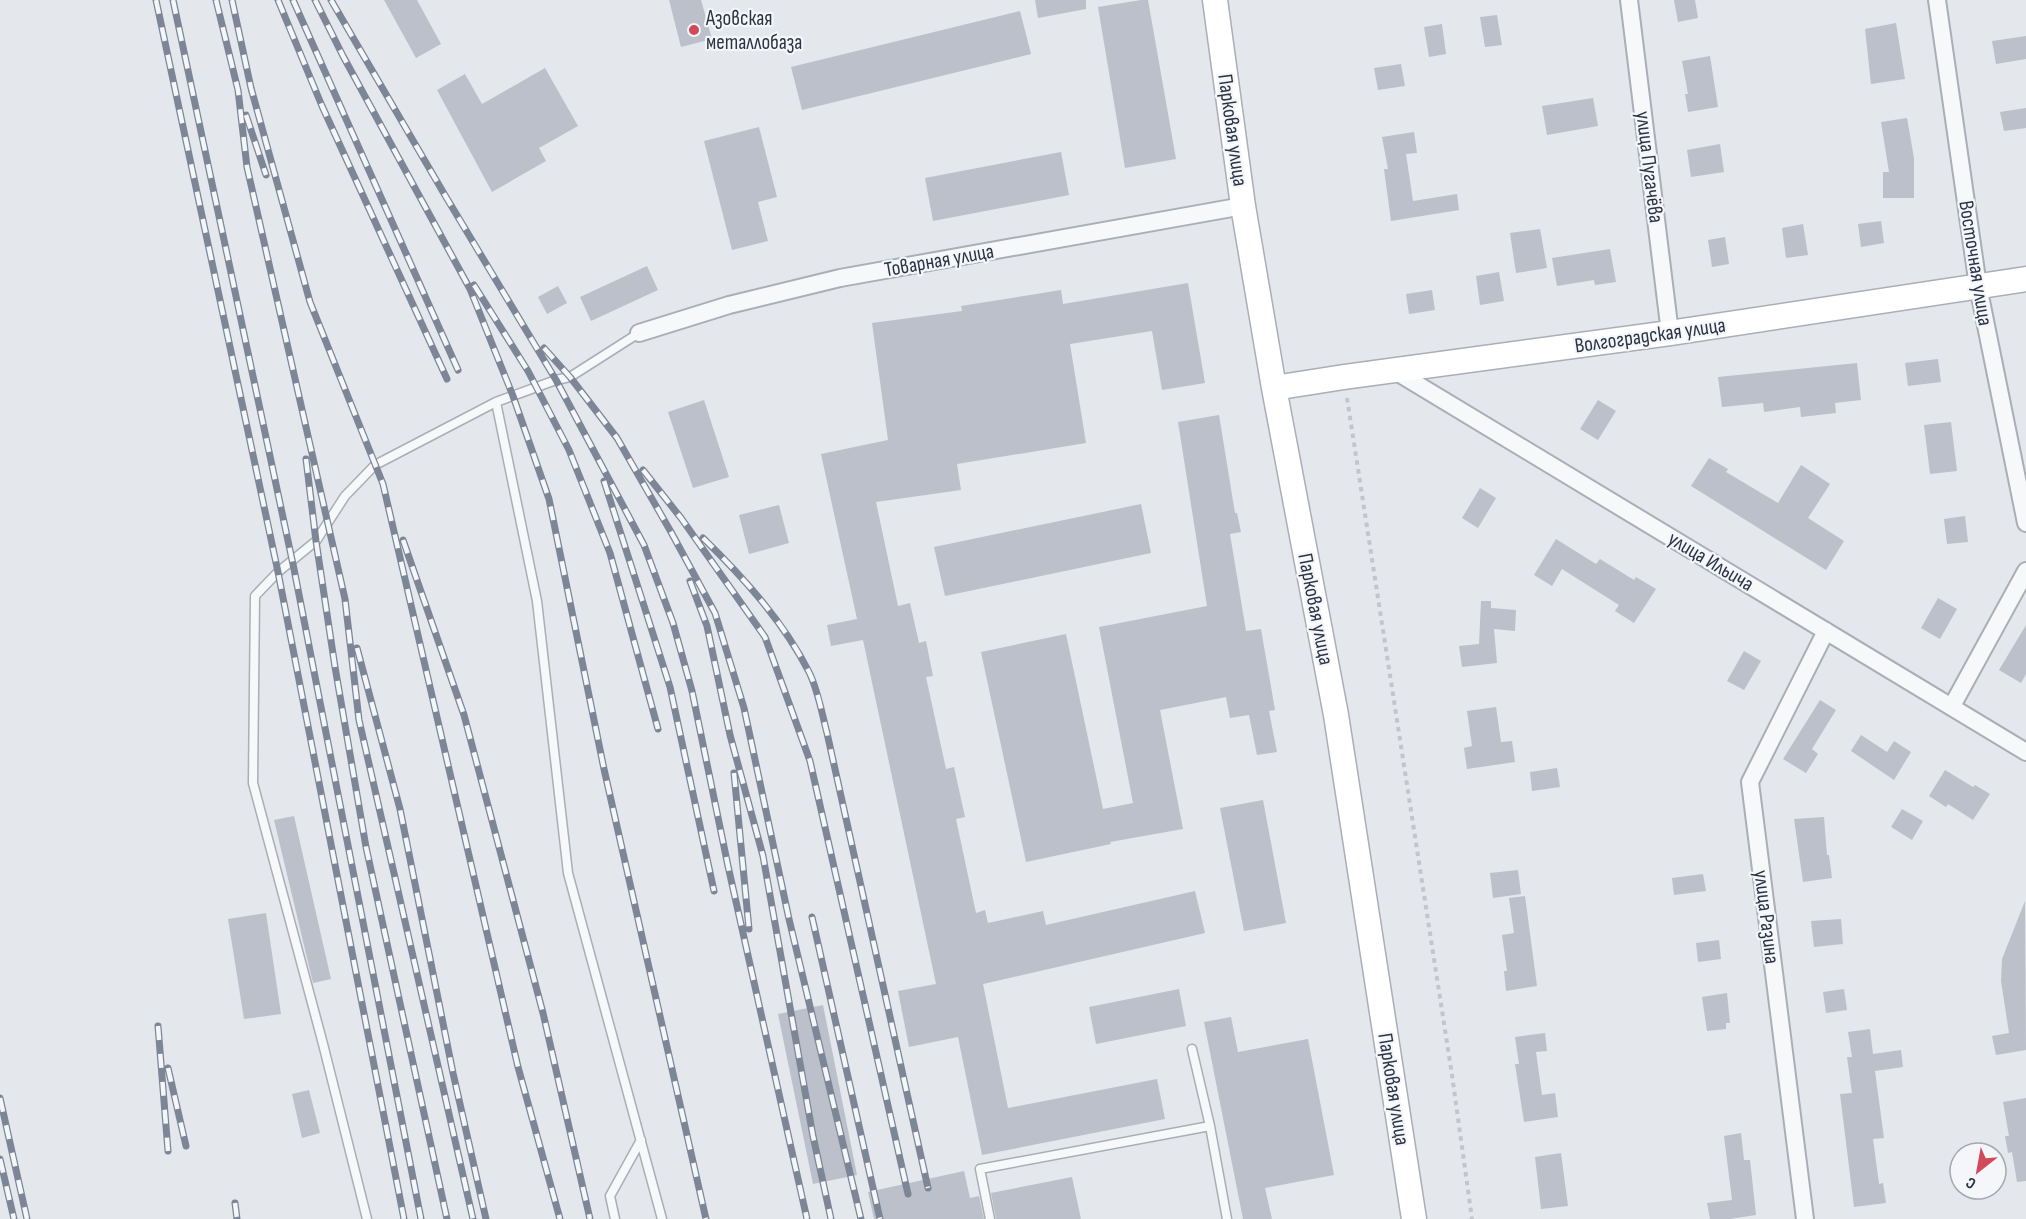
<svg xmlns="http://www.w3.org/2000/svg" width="2026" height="1219" font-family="'Sofia Sans Condensed',sans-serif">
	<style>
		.building { fill: #bbc0ca }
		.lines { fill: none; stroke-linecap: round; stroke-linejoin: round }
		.lane-casing { stroke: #a9aeb7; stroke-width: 11 }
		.street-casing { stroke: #a9aeb7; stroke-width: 20 }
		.secondary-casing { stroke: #a9aeb7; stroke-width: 27 }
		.path { stroke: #c2c5cb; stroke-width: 4; stroke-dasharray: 4.5 4.5; stroke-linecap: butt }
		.lane { stroke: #f7f8fa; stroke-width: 8 }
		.street { stroke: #f7f8fa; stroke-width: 16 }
		.secondary { stroke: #fff; stroke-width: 24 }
		.rail-casing { stroke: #7d8696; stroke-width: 7 }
		.rail { stroke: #f4f6f9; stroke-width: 4.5; stroke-dasharray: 14; stroke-linecap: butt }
		.poi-dot { fill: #d1495b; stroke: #f4f6f9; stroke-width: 2 }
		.labels { text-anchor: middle; stroke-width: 4.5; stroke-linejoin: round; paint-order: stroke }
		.poi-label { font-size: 21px; fill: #2b3445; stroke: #f4f6f9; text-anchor: start }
		.street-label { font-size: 21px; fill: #2b3445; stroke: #f4f6f9 }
	</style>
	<rect width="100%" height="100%" fill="#e4e7ec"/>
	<path class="building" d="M384,0H417L441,44L416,58Z
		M669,0H701L712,39L681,47Z
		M1035,0H1086V9L1038,18Z
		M1141,0H1148L1176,159L1125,168L1098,7Z
		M1674,0H1695L1698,18L1678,22Z
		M1020,11L1031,54L802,110L791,67Z
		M1497,15L1502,45L1485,47L1480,17Z
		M1896,23L1905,79L1871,84L1865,29Z
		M1442,24L1446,54L1429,57L1424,27Z
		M2026,36V59L1996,64L1992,41Z
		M1710,56L1718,107L1688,112L1685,94H1688L1682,61Z
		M1401,64L1405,86L1378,90L1374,68Z
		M545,68L578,126L539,148L546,161L492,192L437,90L465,74L482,104Z
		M1593,98L1598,126L1547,135L1542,106Z
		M2026,108V128L2004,131L2000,112Z
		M1907,118L1914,158V198H1883V172H1889L1881,122Z
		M759,127L777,197L758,202L768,241L732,250L704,141Z
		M1414,132L1417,153L1406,154L1413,201L1457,194L1459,210L1391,221L1384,169H1388L1382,137Z
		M1720,144L1724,172L1691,177L1687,150Z
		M1061,152L1069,195L933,221L925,178Z
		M1881,221L1884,243L1861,247L1858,224Z
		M1803,224L1808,255L1786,258L1782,228Z
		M1540,229L1547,268L1516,273L1510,233Z
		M1725,237L1729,264L1712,267L1708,240Z
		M1610,249L1616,282L1595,285L1594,280L1557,286L1552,258Z
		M647,266L658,290L591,321L580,297Z
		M1499,272L1504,301L1480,305L1476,276Z
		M1188,283L1205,383L1162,390L1152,331L1070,344L1086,443L957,464L961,490L876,502L898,606L910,603L919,643L926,641L933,676L926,677L946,769L954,767L965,817L956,819L976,913L985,910L988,923L1043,911L1046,925L1195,891L1205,933L983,984L1008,1108L1157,1079L1165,1119L982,1155L958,1037L909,1047L898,991L936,984L863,640L831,646L827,625L857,619L821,454L888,440L872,323L962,311L961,306L1061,290L1063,304Z
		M558,286L567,303L547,314L538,297Z
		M1432,290L1435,310L1409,314L1406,294Z
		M1938,359L1941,382L1908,386L1905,363Z
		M1857,363L1861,400L1835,403L1836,413L1801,417L1800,407L1764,412L1763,403L1722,407L1718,377Z
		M704,400L729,477L693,488L668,412Z
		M1598,400L1616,411L1598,440L1580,429Z
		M1219,415L1235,513H1237L1241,532L1230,534L1246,631L1261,629L1275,710L1269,711L1277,752L1257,755L1249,715L1230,718L1226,697L1160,710L1183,829L1110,842L1111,844L1026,862L981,652L1066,634L1103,809L1133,803L1099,627L1207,606L1178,422Z
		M1951,422L1957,471L1930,474L1924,425Z
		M1709,458L1728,469L1726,472L1778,503L1801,465L1830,484L1808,518L1844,541L1826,570L1691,486Z
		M1480,488L1496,498L1478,528L1462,518Z
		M1141,504L1151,553L945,596L934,547Z
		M779,505L789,543L749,554L739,515Z
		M1965,516L1968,542L1947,544L1944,519Z
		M1556,539L1596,564L1600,559L1634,580L1636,577L1656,589L1634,623L1615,611L1619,605L1562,569L1552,586L1534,575Z
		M1938,598L1957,609L1940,639L1921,628Z
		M1481,601H1491V608L1516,610L1515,631L1494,629L1497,663L1462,667L1459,646L1479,644Z
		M2026,625V674L2021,683L1999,670Z
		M1744,651L1761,661L1744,690L1727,681Z
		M1820,700L1836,710L1812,749L1818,754L1806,773L1783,759Z
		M1496,707L1501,742L1512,741L1515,762L1467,769L1464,748L1472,746L1467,711Z
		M1861,735L1887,752L1894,741L1911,752L1894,780L1851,751Z
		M1557,768L1560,787L1532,791L1530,772Z
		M1945,770L1973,787L1975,785L1990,794L1973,820L1948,804L1946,807L1929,796Z
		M1263,800L1286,923L1244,931L1220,808Z
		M1902,809L1923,821L1912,840L1891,827Z
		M294,816L331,979L313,983L274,820Z
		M1824,817L1827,855H1829L1832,878L1803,882L1794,819Z
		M1518,870L1521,894L1493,898L1490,873Z
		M1703,874L1706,891L1674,895L1672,878Z
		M1525,896L1537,986L1506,991L1504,971H1507L1502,935L1514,933L1509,898Z
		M2025,901L2026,1050L1996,1055L1992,1036L2009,1033L2001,981L2002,959Z
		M266,913L281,1014L244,1019L228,919Z
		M1841,919L1843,944L1814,947L1811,921Z
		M1719,940L1721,959L1698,962L1696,943Z
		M1179,989L1186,1026L1096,1044L1089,1007Z
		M1844,989L1847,1010L1826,1013L1823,992Z
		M1727,993L1730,1023H1726V1029L1707,1031L1702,997Z
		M823,1005L857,1175L813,1184L778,1014Z
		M1231,1017L1238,1052L1308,1039L1334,1175L1265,1188L1272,1219H1243L1204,1022Z
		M1870,1029L1873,1054L1901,1050L1903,1067L1875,1071L1884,1138L1873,1139L1879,1184L1883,1183L1886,1203L1854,1207L1840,1094L1852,1093L1847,1057H1852L1848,1032Z
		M1545,1033L1547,1051L1536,1052L1542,1095L1555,1093L1558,1117L1524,1122L1515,1064H1519L1515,1037Z
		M309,1090L320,1133L302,1138L292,1094Z
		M2026,1098V1181L2017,1182L2012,1152L2008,1153L2005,1136H2009L2003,1102Z
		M1741,1133L1744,1160H1750L1756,1215L1730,1219H1710L1707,1203L1732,1200L1724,1136Z
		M1561,1153L1568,1206L1541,1209L1535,1157Z
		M964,1171L970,1198L979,1196L984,1219H874L868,1192Z
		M1072,1177L1081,1219H996L991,1193Z"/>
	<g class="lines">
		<g class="lane-casing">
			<path id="lane" d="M496,402L537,601L568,873L662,1219
				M1192,1049L1210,1126L1227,1219
				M367,1219L323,1044L253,783L255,596L278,572L316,541L345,496L375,465L496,402L556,380L570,377L639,333
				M615,1219L610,1196L641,1140
				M990,1219L980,1169L1210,1126"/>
		</g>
		<g class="street-casing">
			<path id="street" d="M1629,0L1670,333
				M1937,0L1978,286L2026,523
				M639,333L729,305L840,278L1243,206
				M1395,371L2026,752
				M1952,706L2026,571
				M1805,1219L1750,782L1826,631"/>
		</g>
		<g class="secondary-casing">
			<path id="secondary" d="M1215,0L1243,206L1274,388L1336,715L1414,1219
				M1274,388L1344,377L1670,333L2026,279"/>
		</g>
		<path class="path" d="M1347,398L1452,1075L1472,1219"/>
		<use href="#lane" class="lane"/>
		<use href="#street" class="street"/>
		<use href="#secondary" class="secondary"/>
		<g class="rail-casing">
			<path id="rail" d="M156,0L278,572L404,1219
				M173,0L294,569L421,1219
				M216,0L238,90L247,167L345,599L359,720L473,1219
				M232,0L251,88L310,302L383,484L518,1067L560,1219
				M278,0L322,106L447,379
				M293,0L458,370
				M315,0L343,56L470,289L513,396L549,499L604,769L706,1219
				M331,0L446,197L556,380L644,545L673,623L692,691L728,866L807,1219
				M246,115L266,175
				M474,285L528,371L569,450L610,553L658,729
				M544,348L570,377L617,438L671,532L715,613L744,708L789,919L861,1219
				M306,459L316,541L335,667L366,847L447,1219
				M643,470L681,518L765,637L810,761L908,1194
				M604,481L670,687L714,891
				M703,538C743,577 783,621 809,672C818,690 822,714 827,733L928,1188
				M403,540L464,715L543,1013L590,1219
				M690,581L707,626L730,735L763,856L813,1136L831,1219
				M357,648L400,809L453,1073L486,1219
				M734,773L749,929
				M812,917L880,1219
				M158,1026L168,1151
				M168,1068L186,1146
				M0,1098L27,1219
				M0,1159L14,1219
				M235,1203L237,1219"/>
		</g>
		<use href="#rail" class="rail"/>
	</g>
	<circle class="poi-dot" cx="694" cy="30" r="6"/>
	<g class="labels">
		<g class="poi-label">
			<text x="706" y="25">Азовская<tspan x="706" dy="24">металлобаза</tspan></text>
		</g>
		<g class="street-label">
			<text transform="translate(1233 130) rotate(82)" y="7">Парковая улица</text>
			<text transform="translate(1650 167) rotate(83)" y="7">улица Пугачёва</text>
			<text transform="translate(939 260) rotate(-10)" y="7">Товарная улица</text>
			<text transform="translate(1976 263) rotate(81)" y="7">Восточная улица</text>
			<text transform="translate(1650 335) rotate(-8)" y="7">Волгоградская улица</text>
			<text transform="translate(1711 561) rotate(31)" y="7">улица Ильича</text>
			<text transform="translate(1316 609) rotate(79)" y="7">Парковая улица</text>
			<text transform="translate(1767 917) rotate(83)" y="7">улица Разина</text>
			<text transform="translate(1394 1089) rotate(81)" y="7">Парковая улица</text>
		</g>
	</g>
	<g transform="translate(1978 1171) rotate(211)"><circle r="28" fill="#f4f6f9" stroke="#a4a8b1" stroke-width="1.5"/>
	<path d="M0-4.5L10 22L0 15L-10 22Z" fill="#d1495b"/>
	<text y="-9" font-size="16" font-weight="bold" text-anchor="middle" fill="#2b3445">С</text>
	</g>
</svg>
